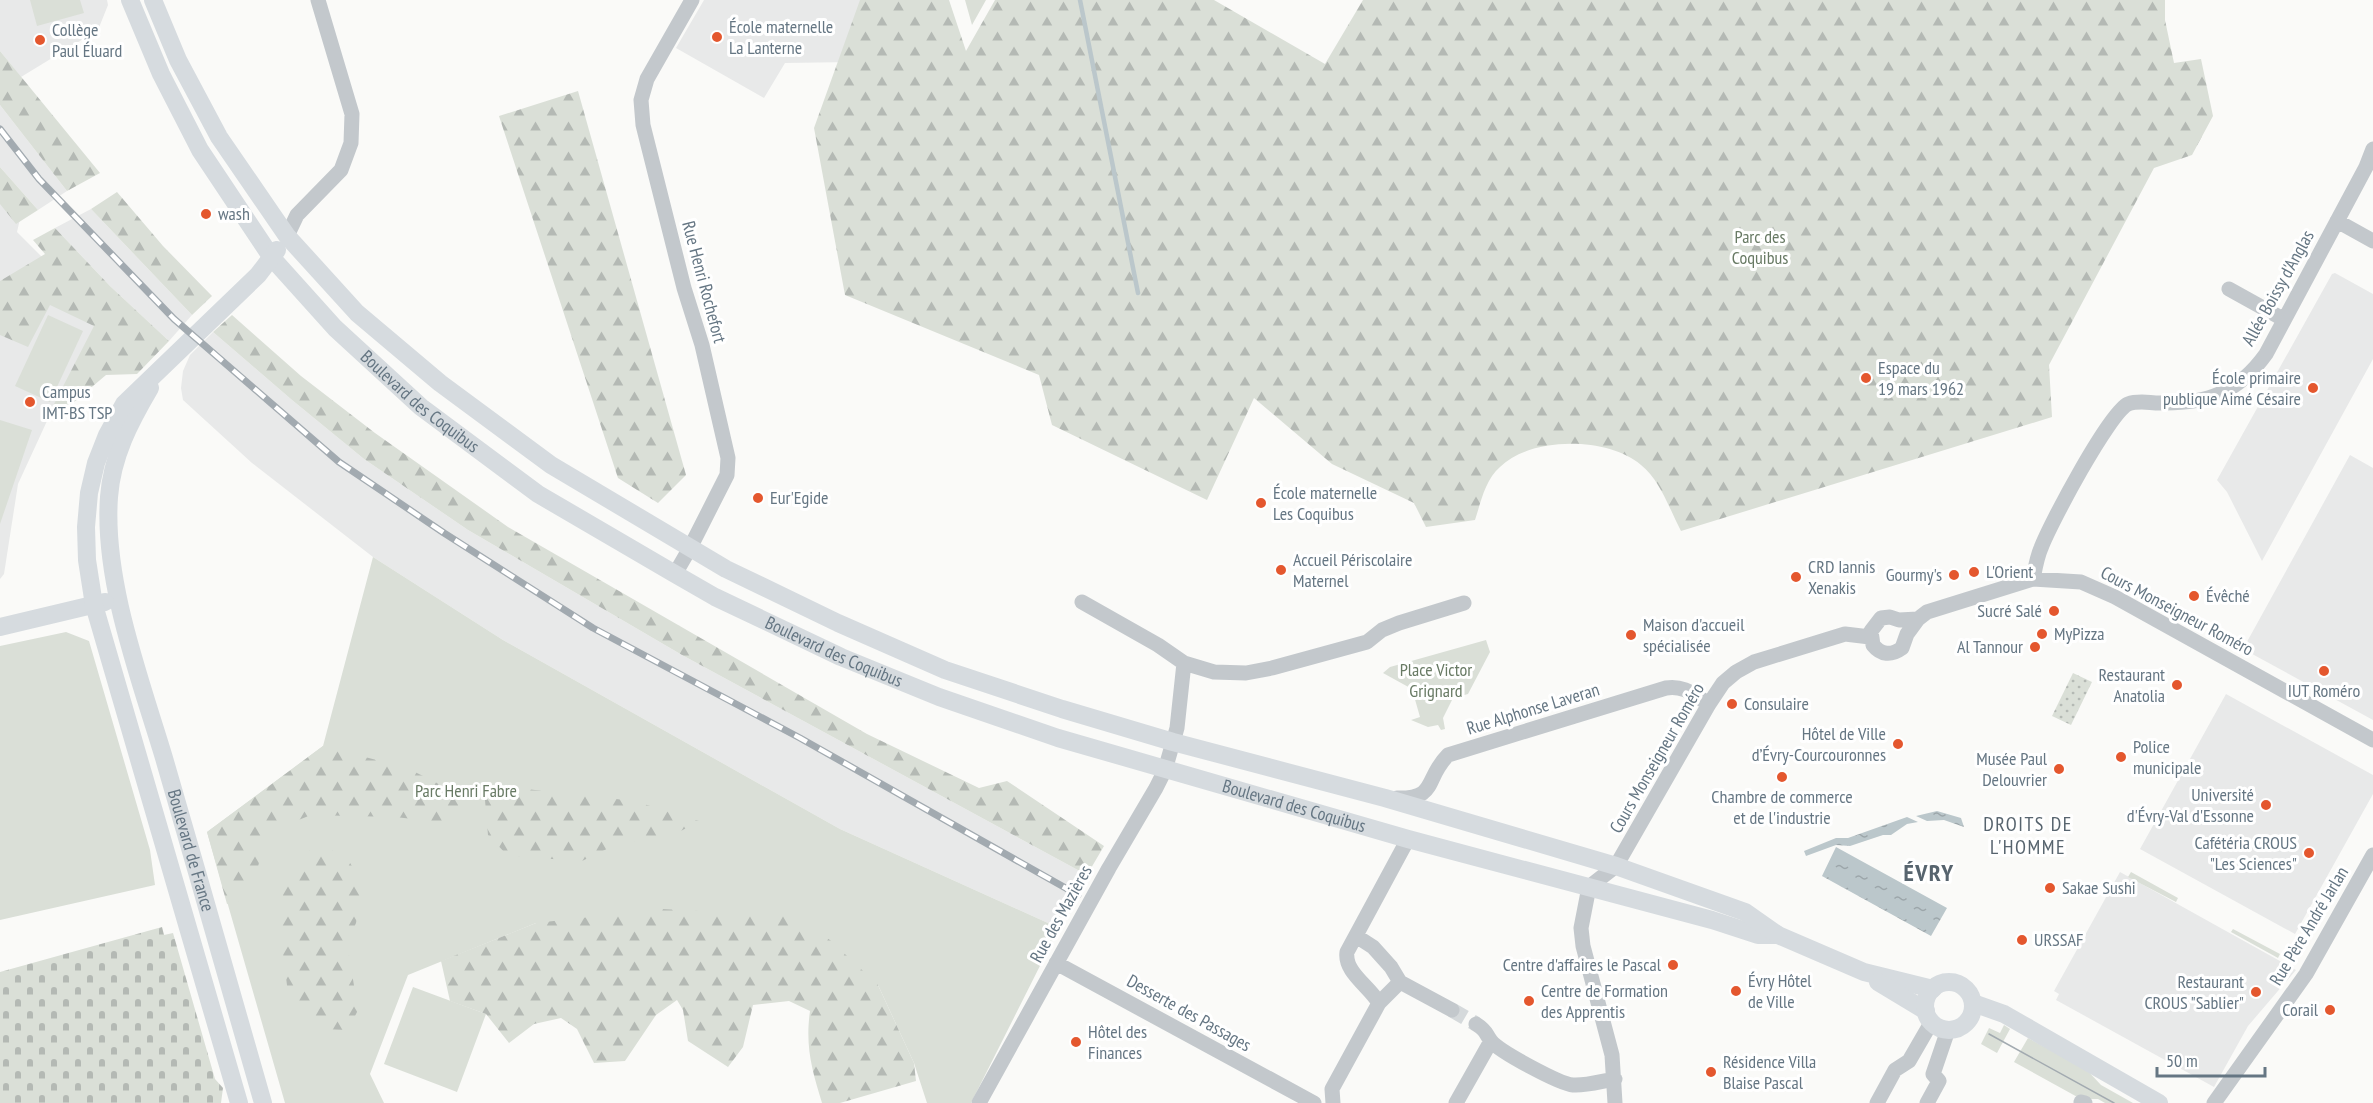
<svg xmlns="http://www.w3.org/2000/svg" width="2373" height="1103" font-family="'PT Sans Narrow',sans-serif">
	<style>
		.built { fill: #e8e9e9 }
		.green { fill: #dadfd7 }
		.forest { fill: url(#forest-firs) }
		.cemetery { fill: url(#cemetery-stones) }
		.garden { fill: url(#garden-dots) }
		.water { fill: url(#water-ripples) }
		.lines { fill: none; stroke-linecap: round; stroke-linejoin: round }
		.stream { stroke: #bbc7cb; stroke-width: 4.5 }
		.minor-tunnel { stroke: #d5d9db; stroke-width: 15; stroke-dasharray: 15 8; stroke-linecap: butt }
		.minor { stroke: #c3c8cc; stroke-width: 15 }
		.major { stroke: #d6dbdf; stroke-width: 18 }
		.tram { stroke: #a2aab0; stroke-width: 1.5 }
		.rail-casing { stroke: #a2aab0; stroke-width: 7 }
		.rail { stroke: #fff; stroke-width: 4.5; stroke-dasharray: 14; stroke-linecap: butt }
		.poi-dot { fill: #e4572e; stroke: #fff; stroke-width: 2 }
		.labels { text-anchor: middle; stroke-width: 6; stroke-linejoin: round; paint-order: stroke }
		.poi-label { font-size: 18px; fill: #657683; stroke: #fff; text-anchor: start }
		.park-label { font-size: 18px; fill: #687a64; stroke: #fff }
		.street-label { font-size: 18px; fill: #657683; stroke: #fff }
		.neighbourhood-label { font-size: 20px; letter-spacing: 1.5px; fill: #57646e; stroke: #fff }
		.district-label { font-size: 24px; font-weight: bold; letter-spacing: 1.5px; fill: #57646e; stroke: #fff }
	</style>
	<defs>
		<pattern id="forest-firs" width="22" height="20" patternUnits="userSpaceOnUse" patternTransform="scale(1.5)"><rect width="22" height="20" fill="#dadfd7"/><path d="M5 1l3.5 6h-7zM16 11l3.5 6h-7z" fill="#b4b9b4"/></pattern>
		<pattern id="cemetery-stones" width="16" height="16" patternUnits="userSpaceOnUse" patternTransform="scale(1.5)"><rect width="16" height="16" fill="#dadfd7"/><path d="M2 7V4a2 2 0 0 1 4 0v3zM10 15v-3a2 2 0 0 1 4 0v3z" fill="#b4b9b4"/></pattern>
		<pattern id="garden-dots" width="8" height="8" patternUnits="userSpaceOnUse" patternTransform="scale(1.5)"><rect width="8" height="8" fill="#dadfd7"/><path d="M2 2h.1M6 6h.1" fill="none" stroke="#b4b9b4" stroke-width="1.8" stroke-linecap="round"/></pattern>
		<pattern id="water-ripples" width="26" height="14" patternUnits="userSpaceOnUse" patternTransform="scale(1.5)"><rect width="26" height="14" fill="#bbc7cb"/><path d="M2 4q2-2 4 0t4 0M15 11q2-2 4 0t4 0" fill="none" stroke="#9ca6aa"/></pattern>
	</defs>
	<rect width="100%" height="100%" fill="#fafaf8"/>
	<path class="built" d="M0,0H107L108,5L98,30L21,77L0,51Z
		M704,0H897L852,62L785,63L764,98L676,48Z
		M0,105L67,191L38,210L0,167Z
		M0,194L20,219L17,232L140,355L72,382L47,421L18,484L4,574L0,579Z
		M91,209L192,315L169,341L110,286L55,228Z
		M2335,273L2373,294V359L2262,561L2227,492L2217,480L2332,274Z
		M213,332L292,400L364,459L468,530L682,655L1087,875L1059,928L840,829L503,640L373,557L252,463L183,400L181,388L183,371L190,355Z
		M2350,455L2373,468V720L2243,649Z
		M2226,694L2373,775V794L2295,934L2140,849Z
		M2120,872L2296,970L2248,1026L2214,1087L2056,1000L2059,994L2054,991Z"/>
	<path class="green" d="M30,0H80L84,13L37,26Z
		M965,0H986L972,25Z
		M48,315L83,331L50,402L15,386Z
		M0,420L32,430L0,524Z
		M373,557L503,640L840,829L1059,928L971,1103H927L914,1063L878,985L536,923L408,975L370,1074L384,1103H285L207,832L323,746Z
		M66,632L89,641L150,850L155,885L0,920V646Z
		M1486,640L1490,652L1468,694L1453,698L1443,718L1445,729L1441,730L1438,725L1428,727L1411,720L1420,717L1412,689L1383,673L1390,667Z
		M2131,872L2178,898L2176,902L2128,877Z
		M2233,929L2280,954L2278,958L2231,932Z
		M413,987L486,1014L457,1092L384,1064Z
		M2004,1025L2010,1029L1997,1053L1981,1044L1989,1028L2000,1033Z
		M2028,1038L2086,1069L2101,1085L2133,1103H2105L2098,1099H2081L2014,1062Z"/>
	<path class="forest" d="M860,0H949L966,51L995,0H1214L1325,64L1363,0H2165V20L2174,63L2201,59L2213,116L2192,155L2154,168L2049,365L2052,417L1681,531C1670,510 1660,480 1641,465C1608,437 1532,436 1500,467C1485,480 1481,502 1475,520L1426,527L1414,503L1332,464L1254,398L1207,500L1052,425L1039,375L845,295L814,128Z
		M0,51L100,173L67,191L0,105Z
		M578,91L686,475L658,503L618,478L499,116Z
		M0,167L38,210L16,224L0,204Z
		M117,192L163,246L212,296L192,315L91,209Z
		M55,228L110,286L169,341L137,374L106,375L67,408L54,404L94,326L50,305L28,347L0,335V281L45,254L33,240Z
		M232,315L301,376L375,433L508,527L867,734L979,788L1007,781L1104,846L1087,875L682,655L468,530L364,459L292,400L213,332Z
		M323,746L407,768L459,794L458,824L395,817L311,815L266,833L257,871L247,899L227,904L207,832Z
		M526,789L634,801L699,821L670,837L619,843L582,861L508,856L488,835L485,800Z
		M315,844L346,856L363,885L356,923L347,943L358,1010L348,1030L323,1029L288,993L280,930L284,883Z
		M661,909L793,916L830,940L878,985L914,1063L916,1081L840,1103H822C812,1070 805,1047 810,1011L789,1001L753,1005L743,1047L728,1067L688,1041L683,1010L677,1000L656,1015L625,1061L594,1063L577,1029L561,1018L534,1024L509,1043L486,1014L450,1001L441,961L536,923Z"/>
	<path class="cemetery" d="M162,927L164,935L173,933L215,1079L223,1088L221,1103H0V972Z"/>
	<path class="garden" d="M2073,673L2092,682L2071,725L2052,716Z"/>
	<path class="water" d="M1937,811L1961,818L1964,827L1944,820L1927,821L1916,816Z
		M1907,817L1918,822L1907,824L1891,835H1883L1850,846L1836,845L1806,856L1804,851L1836,838H1848Z
		M1836,847L1947,908L1931,936L1822,876Z"/>
	<g class="lines">
		<path class="stream" d="M1080,0L1138,293"/>
		<path class="minor-tunnel" d="M1452,1010L1476,1024"/>
		<path class="minor" d="M2337,221L2373,241
			M287,236L297,215L341,170L351,143L352,114L318,0
			M2229,289L2283,319
			M675,574L690,548L727,475L728,458L702,345L684,288L643,125L641,100L647,79L692,0
			M2033,579C2035,569 2037,557 2041,548C2050,524 2109,413 2128,404C2139,400 2149,403 2160,403C2207,404 2238,393 2266,354L2366,167L2373,149
			M1082,602L1158,645L1184,663L1214,672L1246,673L1272,668L1367,642L1382,630L1399,623L1464,603
			M1918,619L1899,620L1890,617L1881,618L1871,631L1873,645C1881,655 1891,656 1902,648L1907,634L1918,619L1927,612L2033,579L2081,582L2115,597L2373,740
			M1397,798C1438,799 1424,779 1448,755L1666,688C1684,685 1694,695 1709,704
			M1356,936L1373,947L1391,967L1400,982L1452,1010
			M1056,963L1314,1103
			M1379,1003C1369,986 1344,972 1347,952L1408,839
			M1476,1024C1487,1031 1485,1033 1491,1041C1500,1052 1560,1084 1573,1085C1586,1086 1602,1081 1615,1079
			M2081,1102L2085,1103
			M979,1103L1109,868L1156,788L1165,770L1177,728L1184,663
			M1333,1103L1332,1089L1379,1003L1400,982
			M1456,1103L1491,1041
			M1615,1103L1612,1055L1583,946L1581,928L1589,887L1616,866L1709,704L1723,683L1736,672L1754,662L1845,634L1870,637
			M1877,1103L1895,1070L1909,1061L1931,1023
			M1927,1103L1939,1081L1933,1074L1948,1030
			M2214,1103L2306,974L2373,855"/>
		<g class="major">
			<path id="s1" d="M130,0L161,74L200,150L272,258L335,328L421,407L538,494L675,574L715,597L841,657L939,697L1058,738L1408,839L1712,920L1758,935H1778"/>
			<path d="M153,0L178,60L219,137L287,236L357,313L440,383L551,465L726,569L838,623L945,670L1062,709L1173,742L1385,798L1616,866L1745,912L1778,935L1864,972L1933,989"/>
			<path id="s2" d="M150,388C130,422 112,456 109,497C103,581 140,678 164,758C197,873 231,988 263,1103"/>
			<path d="M0,627L105,602"/>
			<path d="M1878,982L1926,1011"/>
			<circle cx="1949" cy="1006" r="24"/>
			<path d="M1973,1003L2004,1014L2159,1103"/>
			<path d="M239,1103L94,605L87,560L86,527L89,493L96,463L107,435L124,404L258,275L277,250"/>
		</g>
		<path class="tram" d="M1989,1034L2114,1103"/>
		<g class="rail-casing">
			<path id="rail" d="M0,129L39,179L174,319L339,462L444,533L593,628L800,738L1078,895"/>
		</g>
		<use href="#rail" class="rail"/>
	</g>
	<g class="poi-dot">
		<circle cx="717" cy="37" r="6"/>
		<circle cx="40" cy="40" r="6"/>
		<circle cx="206" cy="214" r="6"/>
		<circle cx="1866" cy="378" r="6"/>
		<circle cx="2313" cy="388" r="6"/>
		<circle cx="30" cy="402" r="6"/>
		<circle cx="758" cy="498" r="6"/>
		<circle cx="1261" cy="503" r="6"/>
		<circle cx="1281" cy="570" r="6"/>
		<circle cx="1974" cy="572" r="6"/>
		<circle cx="1954" cy="575" r="6"/>
		<circle cx="1796" cy="577" r="6"/>
		<circle cx="2194" cy="596" r="6"/>
		<circle cx="2054" cy="611" r="6"/>
		<circle cx="2042" cy="634" r="6"/>
		<circle cx="1631" cy="635" r="6"/>
		<circle cx="2035" cy="647" r="6"/>
		<circle cx="2324" cy="671" r="6"/>
		<circle cx="2177" cy="685" r="6"/>
		<circle cx="1732" cy="704" r="6"/>
		<circle cx="1898" cy="744" r="6"/>
		<circle cx="2121" cy="757" r="6"/>
		<circle cx="2059" cy="769" r="6"/>
		<circle cx="1782" cy="777" r="6"/>
		<circle cx="2266" cy="805" r="6"/>
		<circle cx="2309" cy="853" r="6"/>
		<circle cx="2050" cy="888" r="6"/>
		<circle cx="2022" cy="940" r="6"/>
		<circle cx="1673" cy="965" r="6"/>
		<circle cx="1736" cy="991" r="6"/>
		<circle cx="2256" cy="992" r="6"/>
		<circle cx="1529" cy="1001" r="6"/>
		<circle cx="2330" cy="1010" r="6"/>
		<circle cx="1076" cy="1042" r="6"/>
		<circle cx="1711" cy="1072" r="6"/>
	</g>
	<g class="labels">
		<g class="poi-label">
			<text x="729" y="33">École maternelle<tspan x="729" dy="21">La Lanterne</tspan></text>
			<text x="52" y="36">Collège<tspan x="52" dy="21">Paul Éluard</tspan></text>
			<text x="218" y="220">wash</text>
			<text x="1878" y="374">Espace du<tspan x="1878" dy="21">19 mars 1962</tspan></text>
			<text x="2301" y="384" text-anchor="end">École primaire<tspan x="2301" dy="21">publique Aimé Césaire</tspan></text>
			<text x="42" y="398">Campus<tspan x="42" dy="21">IMT-BS TSP</tspan></text>
			<text x="1273" y="499">École maternelle<tspan x="1273" dy="21">Les Coquibus</tspan></text>
			<text x="770" y="504">Eur'Egide</text>
			<text x="1293" y="566">Accueil Périscolaire<tspan x="1293" dy="21">Maternel</tspan></text>
			<text x="1808" y="573">CRD Iannis<tspan x="1808" dy="21">Xenakis</tspan></text>
			<text x="1986" y="578">L'Orient</text>
			<text x="1942" y="581" text-anchor="end">Gourmy's</text>
			<text x="2206" y="602">Évêché</text>
			<text x="2042" y="617" text-anchor="end">Sucré Salé</text>
			<text x="1643" y="631">Maison d'accueil<tspan x="1643" dy="21">spécialisée</tspan></text>
			<text x="2054" y="640">MyPizza</text>
			<text x="2023" y="653" text-anchor="end">Al Tannour</text>
			<text x="2165" y="681" text-anchor="end">Restaurant<tspan x="2165" dy="21">Anatolia</tspan></text>
			<text x="2324" y="697" text-anchor="middle">IUT Roméro</text>
			<text x="1744" y="710">Consulaire</text>
			<text x="1886" y="740" text-anchor="end">Hôtel de Ville<tspan x="1886" dy="21">d’Évry-Courcouronnes</tspan></text>
			<text x="2133" y="753">Police<tspan x="2133" dy="21">municipale</tspan></text>
			<text x="2047" y="765" text-anchor="end">Musée Paul<tspan x="2047" dy="21">Delouvrier</tspan></text>
			<text x="2254" y="801" text-anchor="end">Université<tspan x="2254" dy="21">d'Évry-Val d'Essonne</tspan></text>
			<text x="1782" y="803" text-anchor="middle">Chambre de commerce<tspan x="1782" dy="21">et de l'industrie</tspan></text>
			<text x="2297" y="849" text-anchor="end">Cafétéria CROUS<tspan x="2297" dy="21">"Les Sciences"</tspan></text>
			<text x="2062" y="894">Sakae Sushi</text>
			<text x="2034" y="946">URSSAF</text>
			<text x="1661" y="971" text-anchor="end">Centre d'affaires le Pascal</text>
			<text x="1748" y="987">Évry Hôtel<tspan x="1748" dy="21">de Ville</tspan></text>
			<text x="2244" y="988" text-anchor="end">Restaurant<tspan x="2244" dy="21">CROUS "Sablier"</tspan></text>
			<text x="1541" y="997">Centre de Formation<tspan x="1541" dy="21">des Apprentis</tspan></text>
			<text x="2318" y="1016" text-anchor="end">Corail</text>
			<text x="1088" y="1038">Hôtel des<tspan x="1088" dy="21">Finances</tspan></text>
			<text x="1723" y="1068">Résidence Villa<tspan x="1723" dy="21">Blaise Pascal</tspan></text>
		</g>
		<g class="park-label">
			<text x="1760" y="243">Parc des<tspan x="1760" dy="21">Coquibus</tspan></text>
			<text x="1436" y="676">Place Victor<tspan x="1436" dy="21">Grignard</tspan></text>
			<text x="466" y="797">Parc Henri Fabre</text>
		</g>
		<g class="street-label">
			<text transform="translate(704 282) rotate(75)" y="6">Rue Henri Rochefort</text>
			<text transform="translate(2278 288) rotate(-61)" y="6">Allée Boissy d'Anglas</text>
			<text dy="6" stroke="none"><textPath href="#s1" startOffset="502">Boulevard des Coquibus</textPath></text>
			<text transform="translate(2177 611) rotate(28)" y="6">Cours Monseigneur Roméro</text>
			<text dy="6" stroke="none"><textPath href="#s1" startOffset="988">Boulevard des Coquibus</textPath></text>
			<text transform="translate(1533 709) rotate(-17)" y="6">Rue Alphonse Laveran</text>
			<text transform="translate(1657 758) rotate(-60)" y="6">Cours Monseigneur Roméro</text>
			<text dy="6" stroke="none"><textPath href="#s1" startOffset="1474">Boulevard des Coquibus</textPath></text>
			<text dy="6" stroke="none"><textPath href="#s2" startOffset="482">Boulevard de France</textPath></text>
			<text transform="translate(1061 914) rotate(-61)" y="6">Rue des Mazières</text>
			<text transform="translate(2309 926) rotate(-59)" y="6">Rue Père André Jarlan</text>
			<text transform="translate(1189 1013) rotate(29)" y="6">Desserte des Passages</text>
		</g>
		<g class="neighbourhood-label">
			<text x="2028" y="831">DROITS DE<tspan x="2028" dy="23">L'HOMME</tspan></text>
		</g>
		<g class="district-label">
			<text x="1929" y="881">ÉVRY</text>
		</g>
	</g>
	<path d="M2157 1067v9h108v-9" fill="none" stroke="#657683" stroke-width="3"/>
	<text x="2166" y="1067" font-size="18" fill="#657683" stroke="#ffffff" stroke-width="4.5" paint-order="stroke">50 m</text>
</svg>
